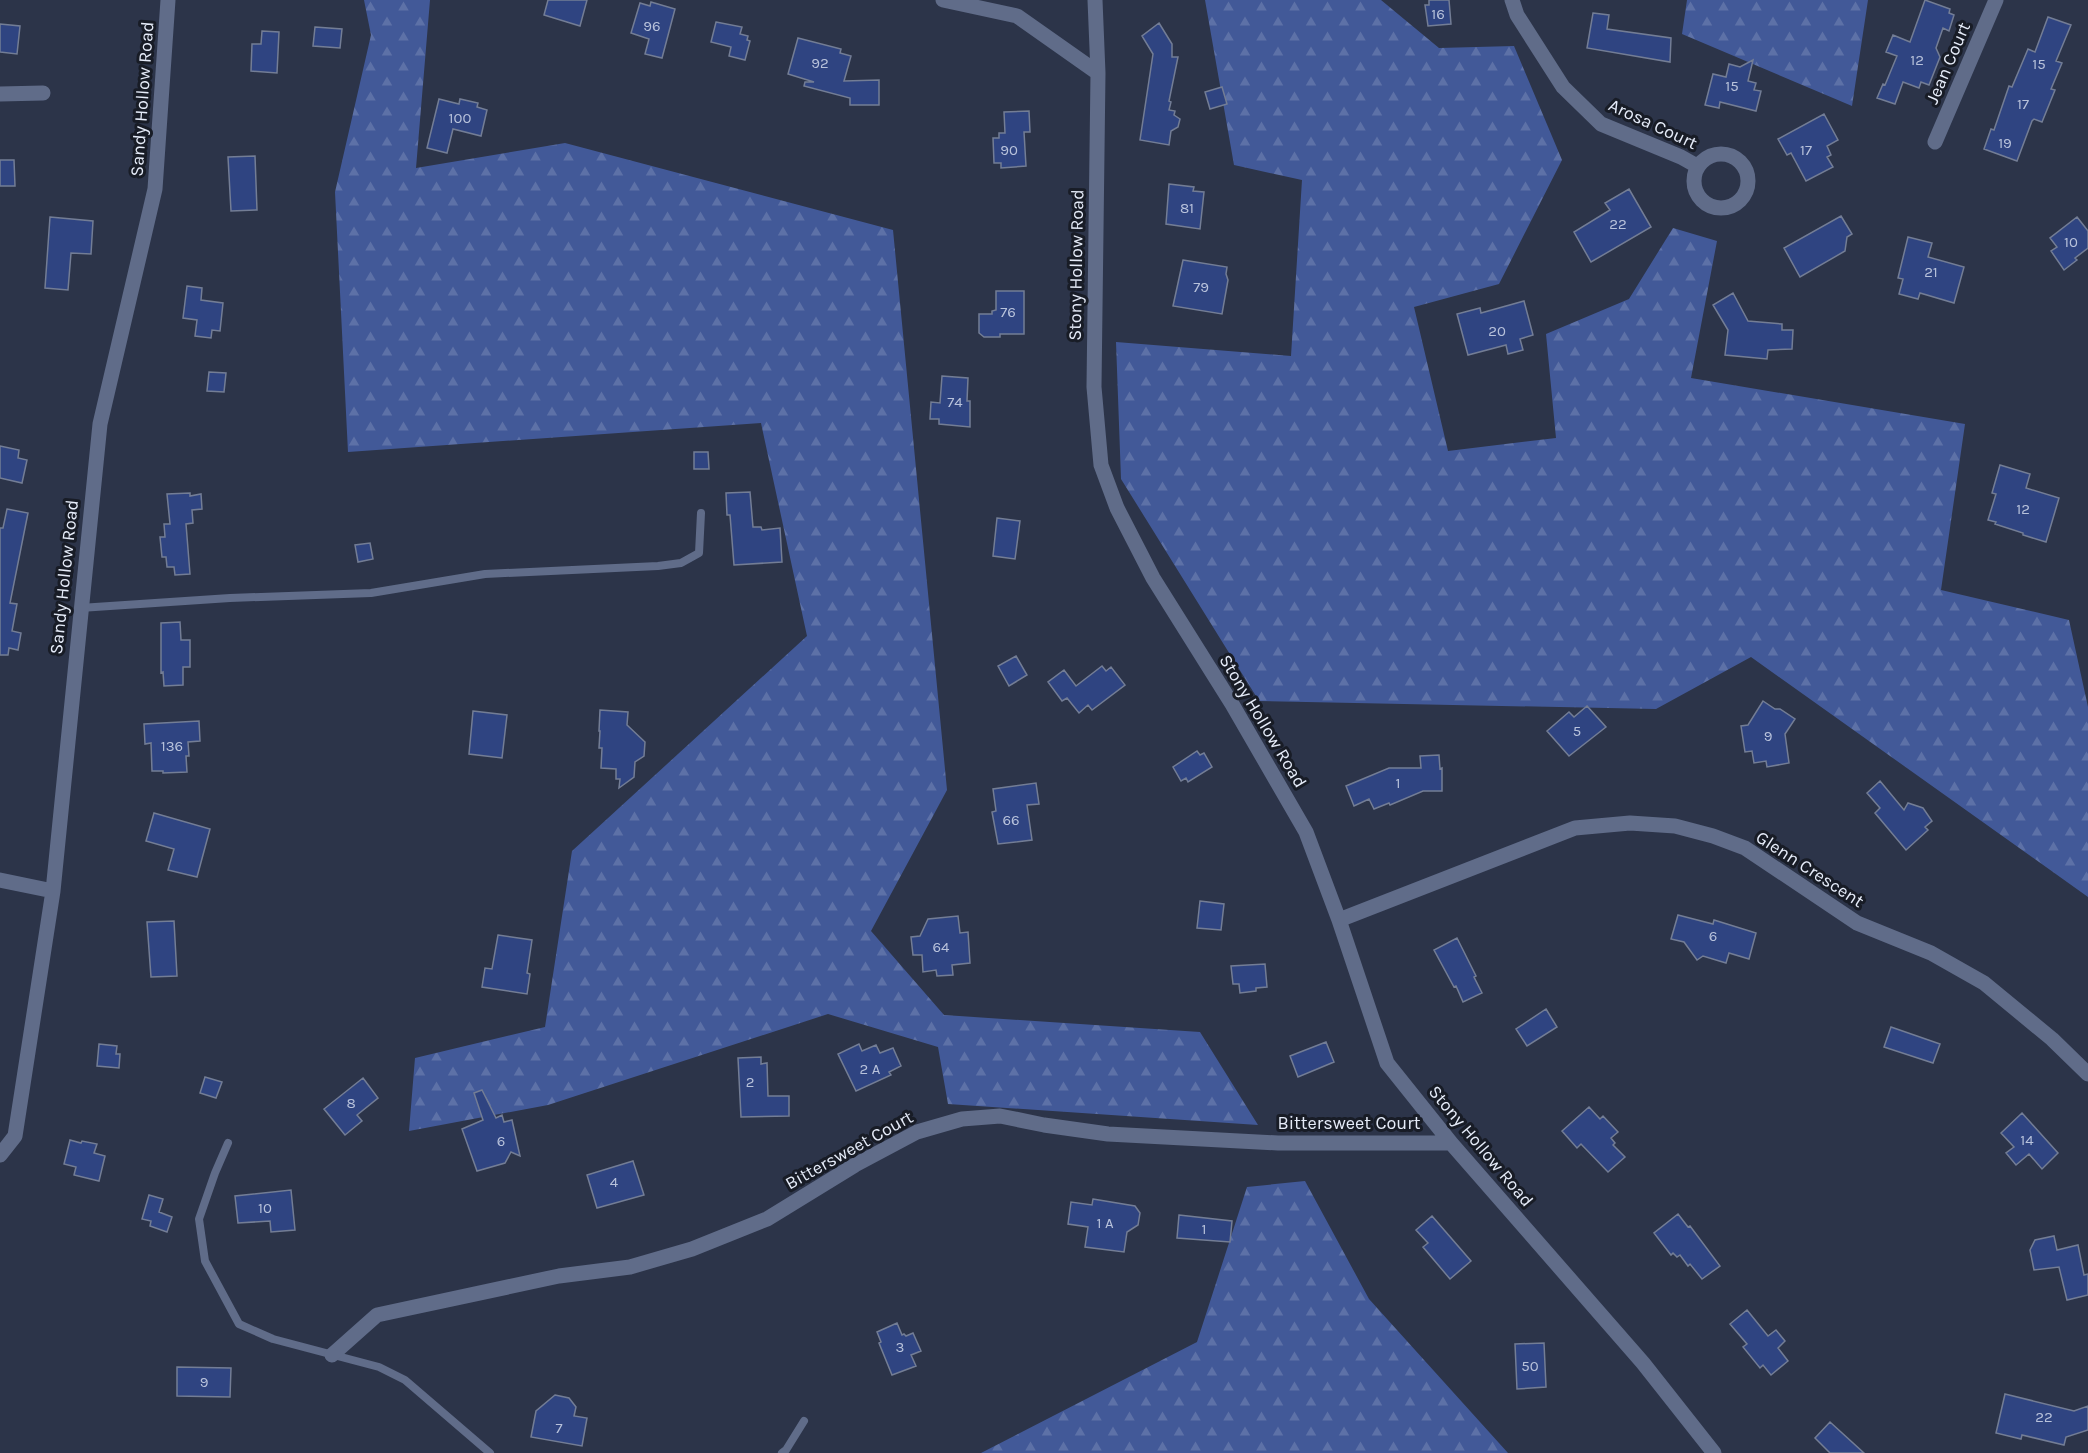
<svg xmlns="http://www.w3.org/2000/svg" width="2088" height="1453" font-family="Karla,sans-serif">
	<style>
		.forest { fill: url(#forest-firs) }
		.building { fill: #2f4481; stroke: #737d95; stroke-width: 1.5 }
		.lines { fill: none; stroke-linecap: round; stroke-linejoin: round }
		.service { stroke: #606c89; stroke-width: 8 }
		.minor { stroke: #606c89; stroke-width: 15 }
		.labels { text-anchor: middle; stroke-width: 6; stroke-linejoin: round; paint-order: stroke }
		.number-label { font-size: 15px; fill: #b8c2db }
		.street-label { font-size: 18px; fill: #e6ecf9; stroke: #181c26 }
	</style>
	<defs>
		<pattern id="forest-firs" width="22" height="20" patternUnits="userSpaceOnUse" patternTransform="scale(1.5)"><rect width="22" height="20" fill="#425998"/><path d="M5 1l3.5 6h-7zM16 11l3.5 6h-7z" fill="#5d71a7"/></pattern>
	</defs>
	<rect width="100%" height="100%" fill="#2c3449"/>
	<path class="forest" d="M364,0H430L416,168L565,143L893,230L947,790L871,931L944,1015L1200,1032L1258,1125L948,1104L938,1047L828,1014L548,1105L409,1131L415,1058L545,1027L572,851L807,636L761,423L348,452L335,192L371,35Z
		M1205,0H1381L1439,48L1514,46L1562,160L1499,284L1414,307L1448,451L1556,438L1546,334L1629,299L1673,228L1717,241L1691,378L1965,424L1941,590L2069,620L2088,707V897L1751,657L1656,709L1259,701L1121,479L1116,342L1291,356L1302,180L1234,165Z
		M1687,0H1868L1852,106L1682,34Z
		M1305,1181L1369,1299L1508,1453H981L1197,1342L1247,1187Z"/>
	<path class="building" d="M548,0H587L580,26L544,15Z
		M1429,0H1449L1451,24L1428,26L1425,5H1429Z
		M1925,0L1950,9L1949,13L1954,15L1949,31L1943,28L1936,48L1940,57L1929,85L1921,82L1919,88L1903,82L1895,104L1877,98L1883,84L1885,85L1897,56L1886,52L1893,35L1910,42Z
		M651,2L675,9L662,58L645,54L649,39L631,33L640,3L650,6Z
		M1593,13L1609,15L1607,29L1671,38L1670,62L1587,48Z
		M2048,17L2071,25L2056,61L2062,63L2051,89L2055,90L2042,122L2034,119L2032,121L2017,161L1984,149L1991,129L1994,130L2009,86L2012,87L2028,49L2035,52Z
		M716,22L742,27L740,34L748,36L747,40L750,41L745,60L729,56L731,47L711,42Z
		M1159,23L1172,44V57H1178L1169,101L1171,102L1169,110L1175,111L1174,115L1180,119L1178,127L1171,131L1169,145L1140,140L1153,54L1142,36Z
		M0,24L20,26L17,54L0,52Z
		M315,27L342,29L340,48L313,46Z
		M262,31L279,32L277,73L251,71L252,44H261Z
		M798,38L841,49L840,53L851,56L844,81L879,80V105H850V98L804,86L805,82H814L788,74Z
		M1753,60L1748,81L1756,83L1754,90L1761,91L1756,111L1720,102L1719,108L1705,105L1713,74L1726,77L1729,64L1740,67Z
		M1222,87L1227,104L1210,109L1205,92Z
		M439,99L459,104L460,99L478,103L477,107L487,110L481,136L453,129L447,153L427,148Z
		M1029,111L1030,132H1024L1026,166L1001,168V163H994L993,138H999V133H1005L1004,112Z
		M1824,114L1838,140L1827,146L1831,155L1827,157L1833,167L1806,181L1791,153L1787,155L1778,139Z
		M255,156L257,210L231,211L228,157Z
		M0,160H14L15,186H0Z
		M1169,184L1194,187L1193,191L1204,192L1200,229L1166,224Z
		M1629,189L1651,227L1591,262L1574,232L1610,210L1605,203Z
		M1841,216L1852,234L1847,237L1845,251L1800,277L1784,248Z
		M50,217L93,221L91,254L71,253L68,290L45,288Z
		M2077,217L2088,231V248L2075,258L2077,260L2064,270L2051,251L2057,247L2050,238Z
		M1908,237L1932,243L1928,257L1964,267L1954,303L1920,293L1918,299L1899,294L1903,279L1898,278Z
		M1183,260L1227,267L1226,274L1228,280L1222,314L1173,306Z
		M187,286L202,288L201,300L223,303L220,331L212,330L211,338L195,336L197,320L183,318Z
		M996,291H1024V334H1000V337H984L979,333V314H992V311L996,310Z
		M1733,293L1748,321L1782,324V330H1793L1792,349L1768,350L1767,359L1725,355L1728,330L1713,305Z
		M1524,301L1533,335L1520,339L1523,350L1508,354L1506,345L1468,355L1457,314L1480,308L1481,313Z
		M209,372L226,373L224,392L207,391Z
		M942,376L968,378L967,401H970V427L939,424V419H930L931,402L940,403Z
		M0,446L19,450L18,458L27,460L22,483L0,478Z
		M694,452H708L709,469H694Z
		M2000,465L2030,474L2026,488L2059,498L2046,542L2023,535V533L1995,524L1996,522L1988,520L1996,494L1992,493Z
		M750,492L753,527H761L762,530L780,528L782,562L734,565L730,515H727L726,493Z
		M190,493V496L201,494L202,509L192,510L193,523L186,524L190,574L175,575L174,567H167L166,557H162L160,537H165L164,524H170L167,494Z
		M7,509L28,513L10,603L17,604L12,631L21,633L18,650L9,648L8,655H0V528H3Z
		M997,518L1020,521L1015,559L993,556Z
		M370,543L373,559L358,562L355,545Z
		M180,622L181,640H190V667H183V685L164,686L163,672L161,673V623Z
		M1016,656L1027,675L1009,686L998,666Z
		M1102,666L1106,671L1111,667L1125,685L1092,710L1088,705L1079,713L1067,698L1062,701L1048,682L1064,670L1076,686Z
		M1763,701L1775,709H1780L1795,719L1785,734L1789,763L1767,767L1766,761L1754,763L1752,751L1745,752L1741,726L1748,725Z
		M1587,706L1606,727L1569,756L1547,731L1569,712L1574,717Z
		M600,710L628,712L627,725L645,742L644,756L635,762L634,777L619,788L620,779H616V769L601,768L602,748H599L600,731H599Z
		M473,711L507,715L502,758L469,754Z
		M199,721L200,741L188,742L189,756H186L187,772L163,773V771H152L151,743L145,744L144,724Z
		M1197,751L1200,755L1204,753L1212,767L1188,782L1186,778L1181,781L1173,767Z
		M1439,755L1440,769L1442,768V791H1423L1390,805L1389,803L1374,809L1369,799L1354,806L1346,786L1389,768H1421L1420,756Z
		M1880,781L1904,810L1908,803L1923,808L1932,821L1925,827L1928,830L1906,850L1875,813L1880,808L1867,793Z
		M1036,783L1039,804L1027,805L1032,840L998,844L992,812L996,811L993,789Z
		M154,813L210,829L197,877L168,870L174,849L146,841Z
		M1200,901L1224,904L1221,930L1197,928Z
		M1678,915L1713,924L1714,920L1756,933L1749,959L1729,953L1726,963L1703,956L1697,960L1684,942L1671,939Z
		M958,916L960,933L968,932L970,963L952,965L953,975L937,976L936,970L923,972L922,955H913L911,937L920,936L928,919Z
		M174,921L177,976L151,977L147,922Z
		M498,935L532,940L527,973L530,974L527,994L482,987L485,968L492,969Z
		M1457,938L1476,976L1474,977L1482,993L1463,1002L1456,986L1454,987L1434,950Z
		M1265,964L1267,987L1256,988V991L1240,993L1239,984H1233L1231,966Z
		M1546,1009L1557,1027L1527,1046L1516,1029Z
		M1891,1027L1940,1044L1933,1063L1884,1047Z
		M1326,1042L1334,1062L1298,1077L1290,1056Z
		M99,1044L117,1046L116,1054H120L119,1068L97,1066Z
		M859,1044L862,1051L876,1045L880,1053L893,1048L901,1066L889,1072L891,1075L856,1091L838,1054Z
		M761,1057V1064L767,1063L768,1096H789V1116L741,1117L738,1058Z
		M205,1077L222,1082L216,1098L200,1093Z
		M363,1078L378,1098L357,1115L362,1121L345,1135L324,1109Z
		M482,1090L496,1118L502,1115L504,1122L512,1120L520,1156L511,1152L505,1163L477,1171L462,1129L483,1120L474,1093Z
		M1589,1107L1600,1119L1603,1116L1618,1132L1611,1138L1615,1143L1613,1145L1625,1157L1608,1172L1581,1144L1577,1148L1562,1131Z
		M2022,1113L2058,1153L2042,1169L2029,1154L2016,1165L2006,1153L2014,1147L2001,1133Z
		M70,1140L81,1143L82,1141L97,1144L94,1153L105,1156L99,1181L74,1175L76,1167L64,1164Z
		M633,1161L644,1195L597,1208L587,1175Z
		M291,1190L295,1230L271,1232L270,1221L238,1223L235,1196Z
		M149,1195L163,1199L159,1212L172,1217L167,1232L150,1226L151,1221L142,1219Z
		M1093,1199L1135,1206L1140,1213L1138,1225L1127,1232L1124,1252L1085,1247L1088,1227L1068,1224L1071,1202L1092,1205Z
		M1678,1214L1688,1227L1690,1226L1720,1266L1702,1279L1690,1264L1688,1266L1680,1255L1677,1257L1673,1253L1671,1255L1654,1233Z
		M1179,1215L1232,1221L1230,1242L1177,1238Z
		M1432,1216L1471,1261L1450,1279L1423,1247L1428,1243L1416,1230Z
		M2054,1236L2057,1250L2078,1245L2084,1275L2088,1274V1295L2067,1300L2059,1267L2034,1270L2030,1250L2035,1240Z
		M1747,1310L1768,1336L1776,1330L1785,1341L1778,1348L1788,1361L1771,1375L1763,1365L1760,1368L1743,1347L1747,1344L1730,1324Z
		M897,1323L902,1335L904,1334L906,1336L913,1333L921,1351L911,1355L916,1366L892,1375L879,1343L881,1342L877,1332Z
		M1544,1343L1546,1387L1517,1389L1515,1344Z
		M177,1367L231,1368L230,1397L177,1396Z
		M2005,1394L2074,1411L2088,1406V1430L2066,1437L2064,1445L2022,1435L2021,1439L1996,1433Z
		M555,1395L569,1398L576,1407L574,1416L587,1418L582,1446L531,1437L536,1411Z
		M1830,1422L1864,1453H1830L1815,1438Z"/>
	<g class="lines">
		<path class="service" d="M80,608L230,598L371,593L485,574L658,566L681,563L699,553L701,513
			M228,1143L215,1173L199,1219L205,1261L239,1324L273,1339L379,1367L405,1380L490,1453
			M782,1453L786,1450L804,1421"/>
		<path class="minor" d="M943,0L1017,16L1098,73L1094,387L1101,465L1117,508L1153,578L1232,704L1306,832L1339,920L1387,1063L1451,1143L1643,1363L1714,1453
			M1095,0L1098,73
			M1512,0L1517,15L1563,87L1601,124L1681,157L1697,166
			M0,94L43,93
			M1935,142L1996,0
			M1694 181a27 27 0 1 1 54 0a27 27 0 1 1-54 0Z
			M0,880L53,891
			M1339,920L1575,828L1630,823L1675,826L1713,836L1745,848L1857,923L1931,953L1984,983L2052,1039L2088,1074
			M0,1155L15,1136L53,891L100,424L155,189L168,0
			M332,1355L377,1315L559,1276L630,1267L692,1249L767,1219L855,1165L917,1132L962,1119L1000,1116L1044,1125L1108,1134L1278,1143H1451"/>
	</g>
	<g class="labels">
		<g class="number-label">
			<text x="1438" y="19">16</text>
			<text x="652" y="31">96</text>
			<text x="1917" y="65">12</text>
			<text x="820" y="68">92</text>
			<text x="2039" y="69">15</text>
			<text x="1732" y="91">15</text>
			<text x="2023" y="109">17</text>
			<text x="460" y="123">100</text>
			<text x="2005" y="148">19</text>
			<text x="1009" y="155">90</text>
			<text x="1806" y="155">17</text>
			<text x="1187" y="213">81</text>
			<text x="1618" y="229">22</text>
			<text x="2071" y="247">10</text>
			<text x="1931" y="277">21</text>
			<text x="1201" y="292">79</text>
			<text x="1008" y="317">76</text>
			<text x="1497" y="336">20</text>
			<text x="955" y="407">74</text>
			<text x="2023" y="514">12</text>
			<text x="1577" y="736">5</text>
			<text x="1768" y="741">9</text>
			<text x="172" y="751">136</text>
			<text x="1398" y="788">1</text>
			<text x="1011" y="825">66</text>
			<text x="1713" y="941">6</text>
			<text x="941" y="952">64</text>
			<text x="870" y="1074">2 A</text>
			<text x="750" y="1087">2</text>
			<text x="351" y="1108">8</text>
			<text x="2027" y="1145">14</text>
			<text x="501" y="1146">6</text>
			<text x="614" y="1187">4</text>
			<text x="265" y="1213">10</text>
			<text x="1105" y="1228">1 A</text>
			<text x="1204" y="1234">1</text>
			<text x="900" y="1352">3</text>
			<text x="1530" y="1371">50</text>
			<text x="204" y="1387">9</text>
			<text x="2044" y="1422">22</text>
			<text x="559" y="1433">7</text>
		</g>
		<g class="street-label">
			<text transform="translate(1948 63) rotate(-67)" y="6">Jean Court</text>
			<text transform="translate(142 99) rotate(-86)" y="6">Sandy Hollow Road</text>
			<text transform="translate(1653 124) rotate(25)" y="6">Arosa Court</text>
			<text transform="translate(1076 265) rotate(-89)" y="6">Stony Hollow Road</text>
			<text transform="translate(64 577) rotate(-84)" y="6">Sandy Hollow Road</text>
			<text transform="translate(1263 721) rotate(59)" y="6">Stony Hollow Road</text>
			<text transform="translate(1810 869) rotate(33)" y="6">Glenn Crescent</text>
			<text x="1349" y="1129">Bittersweet Court</text>
			<text transform="translate(1481 1146) rotate(50)" y="6">Stony Hollow Road</text>
			<text transform="translate(849 1150) rotate(-29)" y="6">Bittersweet Court</text>
		</g>
	</g>
</svg>
